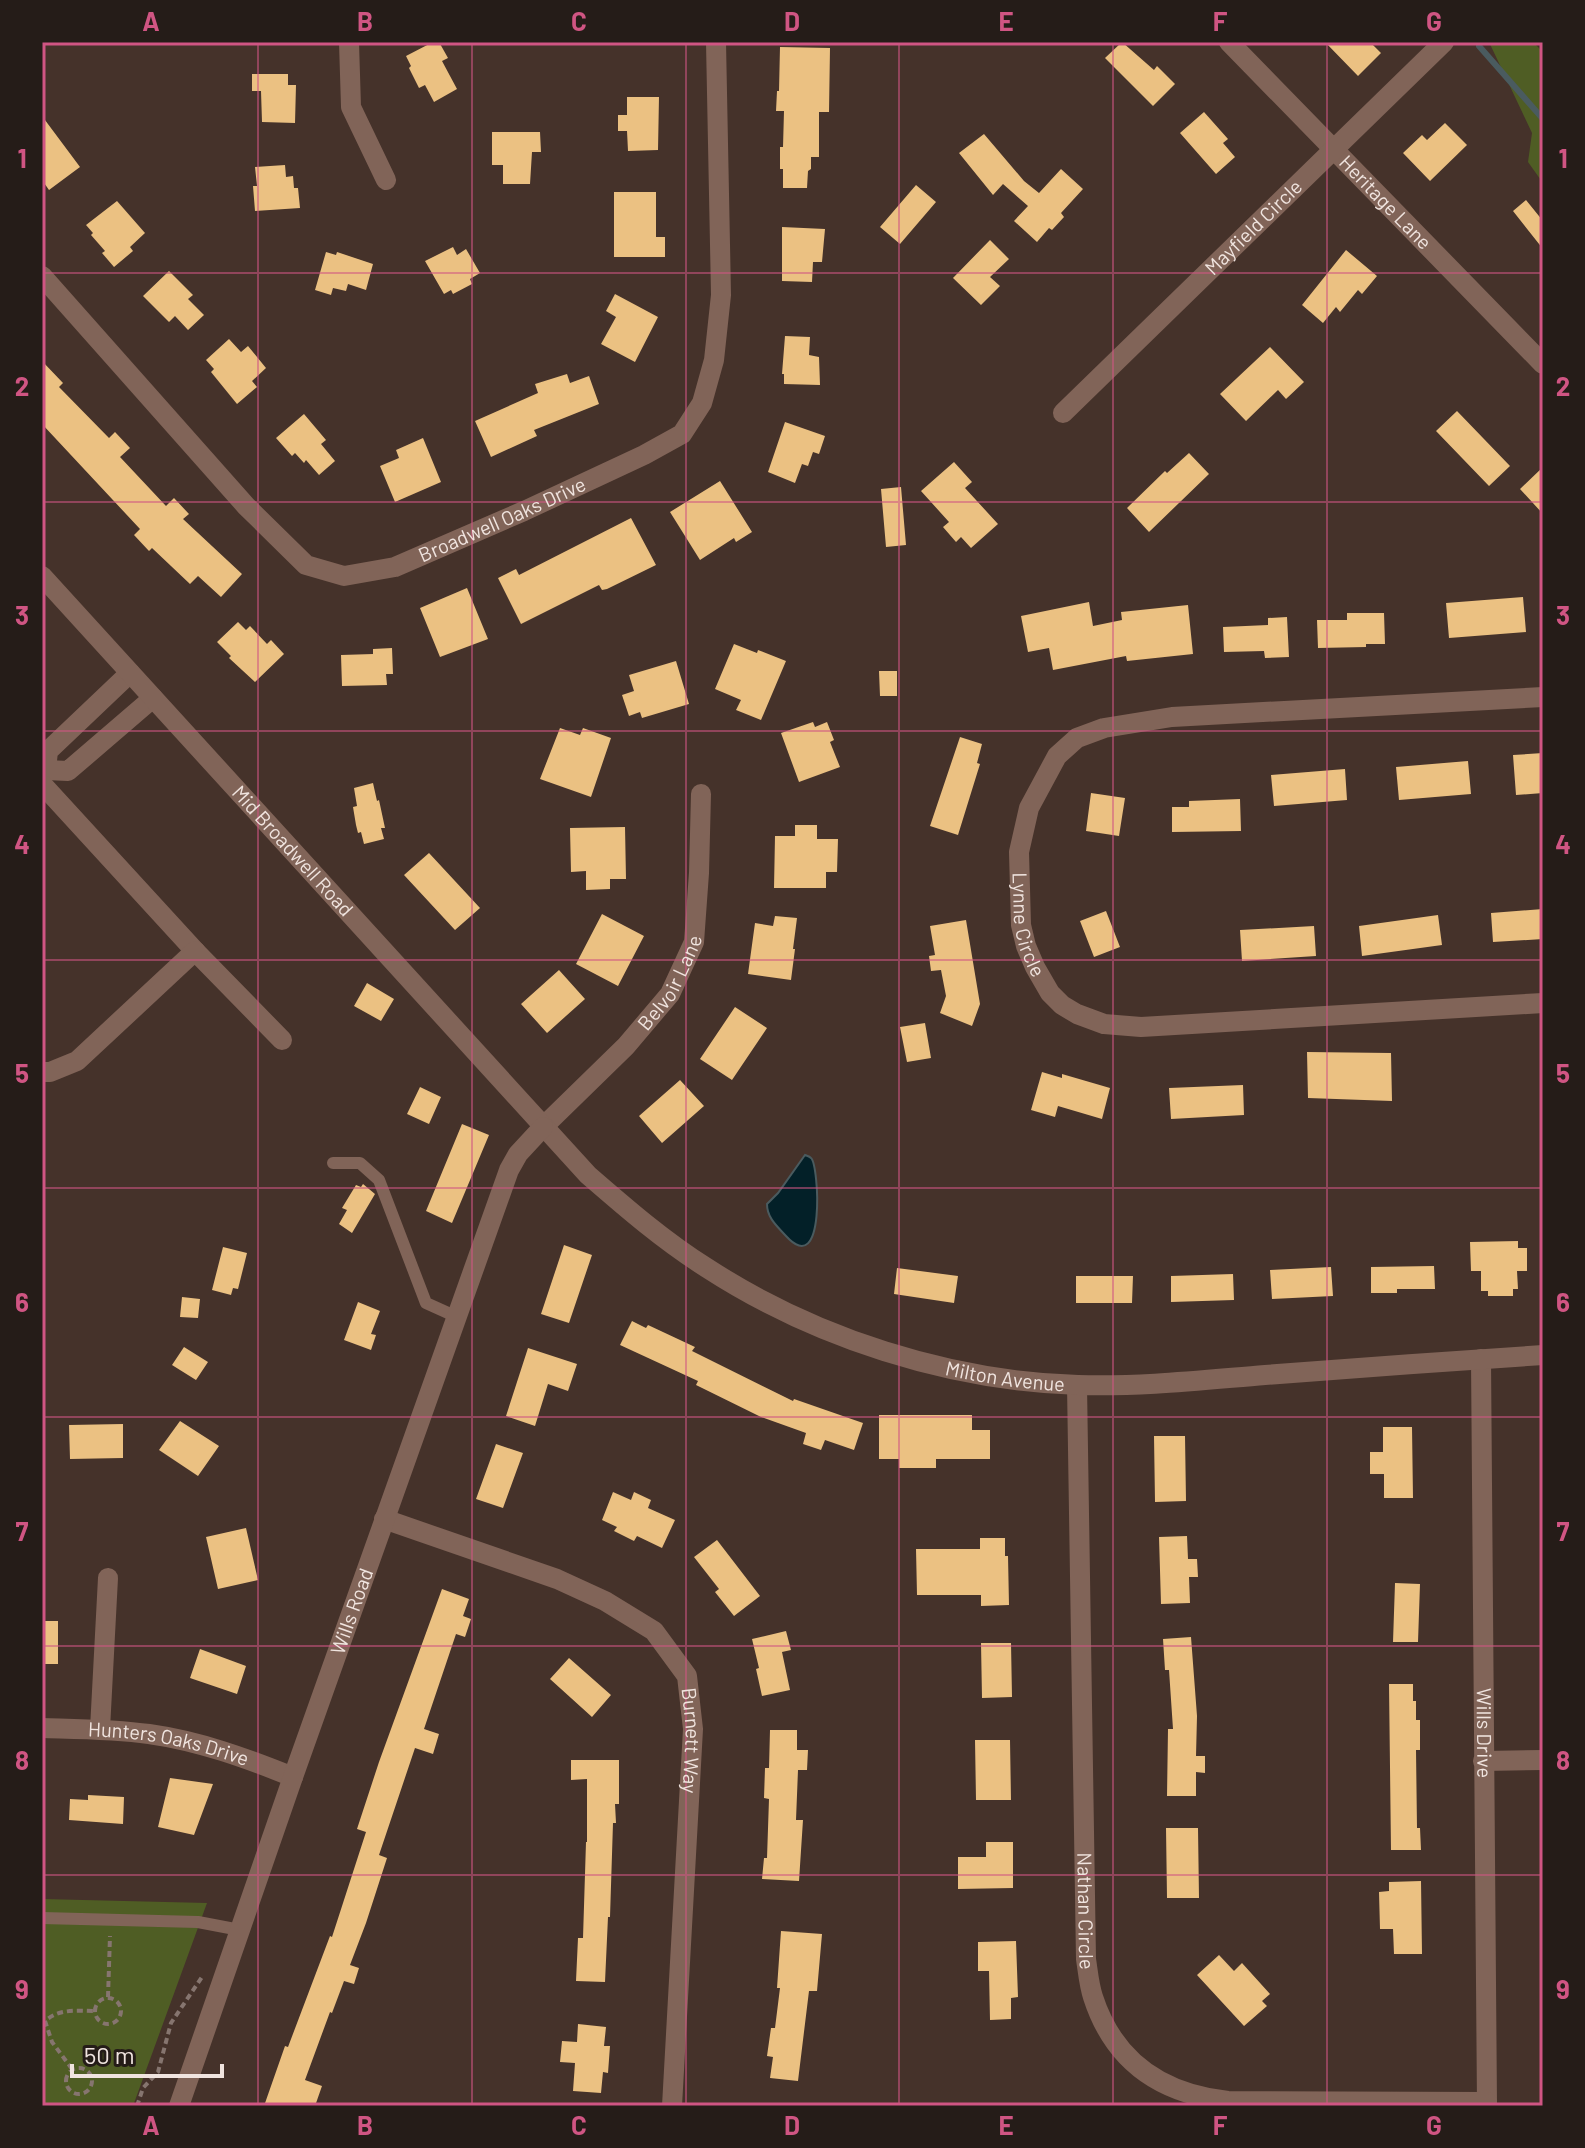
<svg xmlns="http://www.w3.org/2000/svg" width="1585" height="2148" font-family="Barlow,sans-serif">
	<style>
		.green { fill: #4f5d24 }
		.water { fill: #032028; stroke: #4a5b5f; stroke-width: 2 }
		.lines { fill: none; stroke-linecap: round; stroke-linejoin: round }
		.stream { stroke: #4a5b5f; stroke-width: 6 }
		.building { fill: #ebc182 }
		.path { stroke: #86756f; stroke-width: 4; stroke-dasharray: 6 4; stroke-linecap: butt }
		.service { stroke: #816458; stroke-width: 12 }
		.minor { stroke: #816458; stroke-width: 20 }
		.tertiary { stroke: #816458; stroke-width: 20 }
		.grid { fill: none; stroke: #d05583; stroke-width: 2; stroke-opacity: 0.55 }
		.labels { text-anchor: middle; stroke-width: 8; stroke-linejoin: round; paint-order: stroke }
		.street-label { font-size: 20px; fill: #f0e4df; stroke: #251c18 }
		.neatline { fill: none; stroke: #d05583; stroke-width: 3 }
		.grid-label { font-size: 26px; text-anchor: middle; font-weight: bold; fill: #d05583 }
	</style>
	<rect width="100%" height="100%" fill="#45322a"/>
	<path class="green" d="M1489,42H1533L1543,52V183L1528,162L1532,133Z
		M42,1899L207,1903L133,2106H42Z"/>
	<path class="water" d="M805,1155C807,1156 809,1156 811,1158C819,1165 826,1280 786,1236C777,1226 767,1218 767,1204L778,1193Z"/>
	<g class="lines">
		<path class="stream" d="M1479,46L1543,119"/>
	</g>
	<path class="building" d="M433,42H439L448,58L442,61L457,89L434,102L425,85L419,88L409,68L411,66L406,56Z
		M1122,42L1154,70L1157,66L1175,84L1153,106L1105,58Z
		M1325,42H1370L1381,53L1358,76Z
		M780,47L830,48L829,112H819V157H811V169L808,171L807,188H783V169H780V147H783L784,111H776L777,91H779Z
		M252,74H288V85H296L295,123L262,122L261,91H252Z
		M627,97H659L658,150L628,151L627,131H618V115H627Z
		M1204,112L1228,139L1223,143L1235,157L1216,174L1180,133Z
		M42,116L80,167L49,190L42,180Z
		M1445,123L1467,145L1430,181L1403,153L1422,135L1427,140Z
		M492,132H540L541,152H532L530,184H503V165H492Z
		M984,134L1024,181L1039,193L1061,169L1083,189L1061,213L1064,217L1052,230L1049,228L1037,242L1014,221L1028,206L1003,184L993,195L959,153Z
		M285,165L286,177L293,176L294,188H298L300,208L255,211L253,186H257L255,167Z
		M916,185L936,202L900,244L880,227Z
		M614,192H656V237H665V257H614Z
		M1526,200L1543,221V249L1513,211Z
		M117,201L145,233L130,247L133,251L114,267L102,253L105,251L91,235L93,233L86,225Z
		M782,227L825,229L822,262H813L812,282L782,281Z
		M990,240L1009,259L990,277L1000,286L981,305L953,278Z
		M453,247L457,255L466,249L480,273L470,279L472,284L453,294L451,290L444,294L425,261Z
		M1346,250L1377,276L1362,294L1358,290L1340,312L1336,307L1323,323L1302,305Z
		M326,252L336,255L337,252L373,264L366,290L348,284L346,291L333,288L331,295L315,290Z
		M169,271L193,295L188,299L204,315L188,330L175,316L169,322L143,296Z
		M615,294L658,317L635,362L601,344L616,317L606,311Z
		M785,336L810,337L809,355L819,357L820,385L784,384V374H782Z
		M229,339L241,352L248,346L266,368L252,381L257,387L237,404L211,372L214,369L206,360Z
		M1270,347L1304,382L1286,399L1278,390L1246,421L1220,394Z
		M42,361L63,383L59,387L109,438L115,432L130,448L120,457L166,506L174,498L189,514L183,519L242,574L221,597L198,576L190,584L152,548L149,551L134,535L140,529L42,424Z
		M567,374L570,383L589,376L599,404L534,430L537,436L491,457L475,421L538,393L535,384Z
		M1457,411L1510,466L1489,486L1436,431Z
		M304,414L326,440L321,444L335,461L319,475L306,460L304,463L295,453L292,456L276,438Z
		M785,422L825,436L819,454L813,452L808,466L802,464L795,483L768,472Z
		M423,438L441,482L395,502L380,466L399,458L396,450Z
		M1189,453L1209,474L1149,532L1127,508L1165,471L1167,473Z
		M954,462L972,482L965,488L998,524L971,548L961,537L956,542L943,527L949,522L921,491Z
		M1543,467V514L1520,489Z
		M720,481L752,532L736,542L734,538L700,560L670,512Z
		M901,487L906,545L886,547L881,489Z
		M631,518L656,565L607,589L602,590L599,585L521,624L498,578L516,569L519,575Z
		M467,588L488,639L440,657L420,608Z
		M1523,597L1526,632L1449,638L1446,603Z
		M1089,602L1093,626L1122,620L1121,612L1188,605L1193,654L1127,661L1126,656L1053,670L1049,648L1028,652L1021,616Z
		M1347,613H1384L1385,644H1366V647L1318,648L1317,620H1347Z
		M1287,617L1289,657L1265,658L1264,651L1224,652L1223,627L1268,625V618Z
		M238,622L246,630L250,626L267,644L271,640L284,654L255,682L229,658L231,656L217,642Z
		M734,644L757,653L758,650L786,661L761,720L736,710L741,700L715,689Z
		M392,648L393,674H386L387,685L342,686L341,655L373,654V649Z
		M676,661L689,704L642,718L640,712L629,716L622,695L634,691L629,675Z
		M879,671H897V696H880Z
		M813,722L815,727L827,722L834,740L830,742L840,767L799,782L781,733Z
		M560,728L580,735L583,728L611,738L591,797L540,779Z
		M960,737L982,744L977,763L980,764L958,835L930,826Z
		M1543,753V793L1516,795L1513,755Z
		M1468,761L1471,794L1399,800L1396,767Z
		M1345,769L1347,800L1274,806L1271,775Z
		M373,783L377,801L379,800L385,828H381L384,839L364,844L361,832L358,833L356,825L353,807L357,806L354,788Z
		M1091,793L1125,798L1119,836L1086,831Z
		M1240,799L1241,831L1172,832V807H1189V801Z
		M795,825H817V839H838L837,872H826V888H774L775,836H795Z
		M625,827L626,879H610V889L586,890V871L571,872L570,828Z
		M429,853L480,908L455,930L404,875Z
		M1543,909V939L1493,942L1491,913Z
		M1106,911L1120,947L1094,957L1080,921Z
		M602,914L644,936L618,986L576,964Z
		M1438,915L1442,945L1362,956L1359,926Z
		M775,916L797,918L793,949H795L791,980L748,974L755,923L773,926Z
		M966,920L980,1004L972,1026L940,1013L946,996L941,970L931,971L929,956L935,955L930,926Z
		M1314,926L1316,956L1242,961L1240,930Z
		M559,970L585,999L547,1033L521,1004Z
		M367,983L394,999L381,1021L354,1006Z
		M735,1007L767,1028L732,1080L700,1059Z
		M925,1023L931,1058L907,1062L900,1027Z
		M1307,1052L1391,1053L1392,1101L1308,1098Z
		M1042,1072L1062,1078V1074L1110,1088L1102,1119L1058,1106L1055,1117L1031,1110Z
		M680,1080L704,1106L662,1143L639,1116Z
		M1243,1085L1244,1115L1171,1119L1169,1088Z
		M420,1087L441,1097L429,1124L407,1114Z
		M462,1124L489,1135L452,1223L426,1211Z
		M363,1184L375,1194L352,1233L339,1224L347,1210L342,1208L356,1185L361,1187Z
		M1518,1241V1248H1527V1271H1517L1518,1289H1513V1296H1488V1291H1481V1271H1471L1470,1242Z
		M564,1245L592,1255L569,1323L541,1314Z
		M223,1247L247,1253L238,1289L233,1288L231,1295L212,1290Z
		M1434,1266L1435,1289H1397V1293H1371V1267Z
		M1331,1267L1333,1296L1272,1299L1270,1270Z
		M897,1268L958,1276L954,1303L894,1294Z
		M1233,1274L1234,1300L1171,1302V1276Z
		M1076,1276H1133L1132,1303H1076Z
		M182,1297L200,1299L198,1318L180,1317Z
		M358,1302L380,1311L371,1334L376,1335L371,1350L344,1340Z
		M632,1321L646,1328L648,1325L695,1347L692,1351L793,1401L794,1399L863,1423L854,1450L825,1440L821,1450L803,1444L806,1433L761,1417L696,1385L698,1381L620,1345Z
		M184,1347L208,1362L196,1380L172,1365Z
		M528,1348L577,1364L568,1391L548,1384L535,1426L506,1416Z
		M879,1415H972V1430H990V1459H936V1468H899V1459H879Z
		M180,1421L219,1446L198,1476L159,1450Z
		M123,1424V1458L70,1459L69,1425Z
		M1383,1427H1412L1413,1498H1384V1474H1370V1452H1383Z
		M1154,1436H1185L1186,1501L1155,1502Z
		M496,1444L523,1453L503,1508L476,1499Z
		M613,1492L631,1500L634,1492L651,1500L648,1508L675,1520L662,1548L637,1536L634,1541L614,1531L617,1527L602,1520Z
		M246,1528L258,1580L218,1589L206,1537Z
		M1187,1536L1188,1559H1197L1198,1577H1189L1190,1603L1161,1604L1159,1537Z
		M980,1538H1005V1556H1008L1009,1605L981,1606V1595H917L916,1549H980Z
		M717,1540L760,1596L734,1616L715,1592L719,1589L694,1557Z
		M1395,1583L1420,1584L1418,1642H1393Z
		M442,1589L469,1599L463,1616L471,1619L465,1637L456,1634L424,1729L439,1734L433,1754L415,1748L379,1855L387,1858L366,1923L350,1965L359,1968L354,1984L344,1981L332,2013L330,2012L305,2080L322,2086L315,2106H264L285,2046L288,2047L330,1936L332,1937L366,1832L357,1829L379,1762Z
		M42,1621H58V1664H42Z
		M786,1631L791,1650L782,1652L790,1690L762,1696L756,1669L759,1668L752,1639Z
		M1191,1637L1197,1716L1196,1756H1205V1773L1196,1772V1796H1167L1168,1729H1173L1169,1670H1165L1163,1639Z
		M981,1643H1011L1012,1697L982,1698Z
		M200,1649L246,1666L237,1694L190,1678Z
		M569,1658L611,1695L592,1717L550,1679Z
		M1389,1684H1413V1701H1416V1720H1420V1750H1416L1417,1828H1420L1421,1850H1391Z
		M770,1730H797V1750H808L807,1770H798L796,1820H803L799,1881L762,1879L764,1858H767L769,1799L764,1798L765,1768H769Z
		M975,1740H1010L1011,1800H976Z
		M571,1760H619V1804H615L616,1823H613L610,1917H608L605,1982L576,1981L578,1938H583L586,1842H587V1779L571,1780Z
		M170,1778L213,1784L194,1835L158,1827Z
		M88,1795L124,1797L123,1824L69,1820L70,1799L88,1800Z
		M1166,1828H1198L1199,1898H1167Z
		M986,1842H1013V1888L958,1889V1857H986Z
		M1421,1881L1422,1954H1394L1393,1929H1380L1379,1892L1389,1891V1882Z
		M781,1931L822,1934L817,1991H809L798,2081L770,2078L773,2057L767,2056L771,2028H775L780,1988H777Z
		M1016,1941L1018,1997L1011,1998V2019L990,2020L989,1971H978V1942Z
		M1219,1955L1234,1971L1242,1963L1270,1994L1262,2001L1267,2006L1244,2026L1197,1975Z
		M578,2024L606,2027L604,2046H610L608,2073L603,2072L601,2093L573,2091L575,2063L560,2062L562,2041L577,2042Z"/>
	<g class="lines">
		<path class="path" d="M108,1997L110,1936
			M95 2011a13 13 0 1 1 26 0a13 13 0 1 1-26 0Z
			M66 2081a13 13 0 1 1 26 0a13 13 0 1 1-26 0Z
			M72,2069L52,2042L45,2021C60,2008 77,2011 95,2011
			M137,2106L143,2088L158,2072L171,2023L202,1977"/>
		<path class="service" d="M333,1163H360L379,1180L426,1303L457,1317
			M42,1918L198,1922L240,1930"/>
		<g class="minor">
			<path d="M349,42L351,107L386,180"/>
			<path id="s1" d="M1229,42L1543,364"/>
			<path id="s2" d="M42,276L246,506L306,565L344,576L395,567L524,511L644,455L682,434L702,403L714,360L721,295L716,42"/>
			<path id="s3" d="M1063,413L1444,42"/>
			<path d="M130,673L48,751L46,770L68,771L153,698"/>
			<path id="s4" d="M1543,697L1172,717L1104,728L1077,738L1057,756L1029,808L1019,852L1021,925L1026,946L1035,967L1050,993L1062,1005L1077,1014L1104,1024L1141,1027L1543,1003"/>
			<path d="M42,784L196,952"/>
			<path d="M42,1072H50L77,1061L195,951L282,1040"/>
			<path id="s5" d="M543,1127L626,1046L670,994L694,942L699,873L701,794"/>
			<path id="s6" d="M1481,1359L1487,2106"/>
			<path id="s7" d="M1077,1385L1086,1959C1088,1972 1089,1985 1093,1997C1114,2062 1162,2094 1228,2101L1487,2102"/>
			<path id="s8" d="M384,1519L557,1579L605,1601L654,1631L687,1676L693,1729L672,2106"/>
			<path id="s9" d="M42,1728C78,1729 113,1729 149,1734C199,1741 246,1758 293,1777"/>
			<path d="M100,1729L108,1578"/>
			<path d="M1483,1761L1543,1760"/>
		</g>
		<g class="tertiary">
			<path id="s10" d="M42,576L588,1175C626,1208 664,1241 707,1268C815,1338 949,1381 1078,1385C1140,1387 1203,1380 1265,1375C1358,1368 1450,1361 1543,1355"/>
			<path id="s11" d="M179,2106L293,1777L509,1170L518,1154L543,1127"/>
		</g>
	</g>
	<path class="grid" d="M258,42V2106M472,42V2106M686,42V2106M899,42V2106M1113,42V2106M1327,42V2106M42,273H1543M42,502H1543M42,731H1543M42,960H1543M42,1188H1543M42,1417H1543M42,1646H1543M42,1875H1543"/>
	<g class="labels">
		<g class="street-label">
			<text dy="7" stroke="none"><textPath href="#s1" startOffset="224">Heritage Lane</textPath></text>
			<text dy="7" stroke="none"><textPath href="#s3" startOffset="266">Mayfield Circle</textPath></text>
			<text dy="7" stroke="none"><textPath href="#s2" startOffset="600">Broadwell Oaks Drive</textPath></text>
			<text dy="7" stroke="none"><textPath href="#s10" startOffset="372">Mid Broadwell Road</textPath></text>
			<text dy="7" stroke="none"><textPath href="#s4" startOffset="674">Lynne Circle</textPath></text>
			<text dy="7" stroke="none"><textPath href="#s5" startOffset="194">Belvoir Lane</textPath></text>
			<text dy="7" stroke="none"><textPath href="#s10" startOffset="1282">Milton Avenue</textPath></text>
			<text dy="7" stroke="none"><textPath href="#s11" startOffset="524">Wills Road</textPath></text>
			<text dy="7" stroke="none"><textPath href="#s6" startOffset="374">Wills Drive</textPath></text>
			<text dy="7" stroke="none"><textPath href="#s8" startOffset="414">Burnett Way</textPath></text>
			<text dy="7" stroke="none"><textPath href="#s9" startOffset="128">Hunters Oaks Drive</textPath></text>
			<text dy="7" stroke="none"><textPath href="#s7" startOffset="526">Nathan Circle</textPath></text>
		</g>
	</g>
	<rect width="1585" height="2148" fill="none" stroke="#251c18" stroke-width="88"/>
	<path d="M72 2064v12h150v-12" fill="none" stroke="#f0e4df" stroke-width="4"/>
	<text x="84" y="2064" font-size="24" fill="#f0e4df" stroke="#251c18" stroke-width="6" paint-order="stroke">50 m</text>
	<rect x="44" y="44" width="1497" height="2060" class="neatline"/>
	<g class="grid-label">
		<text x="151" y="31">A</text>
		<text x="365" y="31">B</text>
		<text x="579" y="31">C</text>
		<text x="792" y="31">D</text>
		<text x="1006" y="31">E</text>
		<text x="1220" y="31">F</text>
		<text x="1434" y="31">G</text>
		<text x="22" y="168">1</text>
		<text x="1563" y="168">1</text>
		<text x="22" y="396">2</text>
		<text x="1563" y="396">2</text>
		<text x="22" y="625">3</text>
		<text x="1563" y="625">3</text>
		<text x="22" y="854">4</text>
		<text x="1563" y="854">4</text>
		<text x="22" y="1083">5</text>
		<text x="1563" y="1083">5</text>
		<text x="22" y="1312">6</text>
		<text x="1563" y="1312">6</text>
		<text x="22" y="1541">7</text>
		<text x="1563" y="1541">7</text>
		<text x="22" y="1770">8</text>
		<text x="1563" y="1770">8</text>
		<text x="22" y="1999">9</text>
		<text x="1563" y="1999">9</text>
		<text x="151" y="2135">A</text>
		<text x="365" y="2135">B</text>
		<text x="579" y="2135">C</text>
		<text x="792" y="2135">D</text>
		<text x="1006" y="2135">E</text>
		<text x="1220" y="2135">F</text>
		<text x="1434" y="2135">G</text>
	</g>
</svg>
